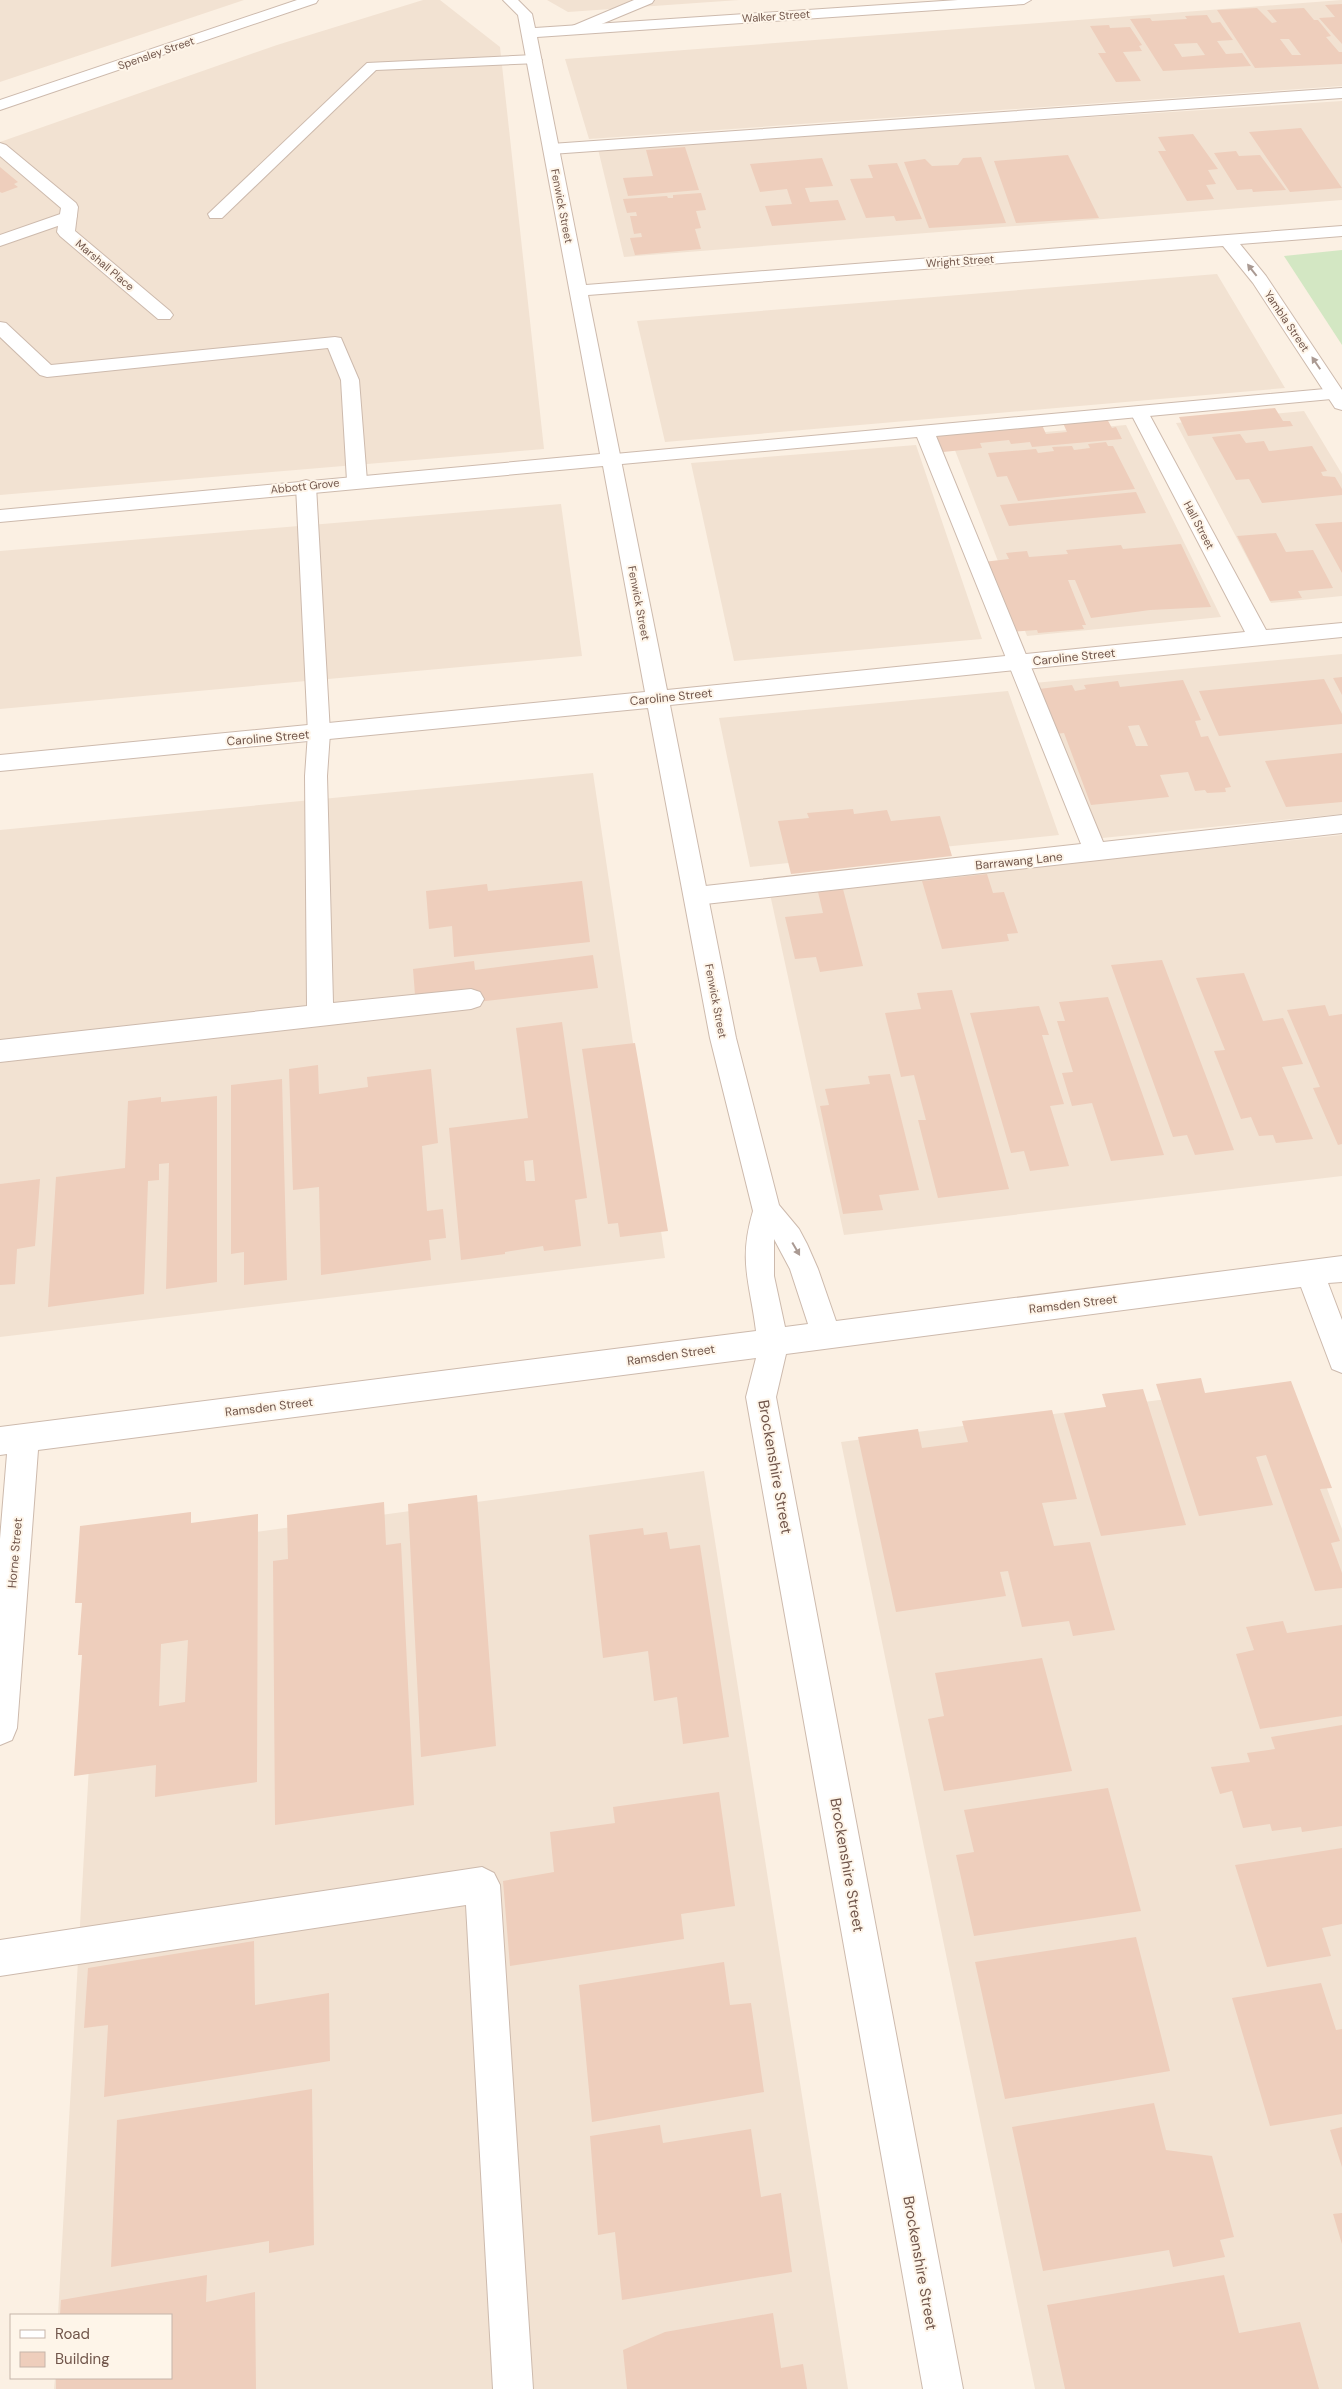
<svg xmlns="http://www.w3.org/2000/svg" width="1342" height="2389" font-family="'DM Sans',sans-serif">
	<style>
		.residential { fill: #f2e2d2 }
		.green { fill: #d3e7c3 }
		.building { fill: #eecebc; fill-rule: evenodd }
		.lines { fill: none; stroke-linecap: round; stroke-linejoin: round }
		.service-casing { stroke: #cdbaad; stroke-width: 2 }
		.minor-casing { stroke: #cdbaad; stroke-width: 2 }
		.service { fill: #fff; fill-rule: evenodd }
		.minor { fill: #fff; fill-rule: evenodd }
		.oneway { fill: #aa9a93 }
		.labels { text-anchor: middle; stroke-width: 4; stroke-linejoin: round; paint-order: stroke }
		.far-street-label { font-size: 11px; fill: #71564b; stroke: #fef5e9 }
		.street-label { font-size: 12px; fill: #71564b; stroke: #fef5e9 }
		.near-street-label { font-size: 15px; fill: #71564b; stroke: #fef5e9 }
	</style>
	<rect width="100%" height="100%" fill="#fbf0e3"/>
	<path class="residential" d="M0,0H244L0,82Z
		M423,0H440L500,47L544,449L0,495V142L277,45Z
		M547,0H739L568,12Z
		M1342,0V86L589,139L565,59Z
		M1342,101V200L624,257L598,149Z
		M1217,274L1285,388L665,442L637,321Z
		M1304,411L1342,474V596L1271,603L1176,423Z
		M1126,425L1221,617L1027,636L951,440Z
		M916,445L982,639L734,661L691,463Z
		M561,504L582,656L0,709V551Z
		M1342,654V814L1092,839L1034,683Z
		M1008,691L1059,835L750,867L719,718Z
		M593,773L665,1258L0,1337V830Z
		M1342,835V1176L844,1235L770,894Z
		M1288,1383L1342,1529V2389H1035L841,1442Z
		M704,1471L848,2389H54L55,2378H171V2315H58L101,1553Z"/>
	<path class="green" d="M1342,250V345L1284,256Z"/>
	<path class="building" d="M1342,4V44L1319,18L1335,17L1325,5Z
		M1257,8L1272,23L1277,22L1267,10L1304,8L1314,20H1318L1331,36L1326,37L1339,52H1342V64L1255,68L1217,10ZM1280,39H1289L1301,55H1292Z
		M1207,15L1212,23L1220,22L1233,40L1217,41L1226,54L1242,53L1251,66L1163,71L1130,19L1150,18L1152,21L1187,19L1185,16ZM1197,43L1205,55L1182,57L1174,44Z
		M1109,25L1110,28L1130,27L1142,45L1139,46L1142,51L1123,52L1141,81L1116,82L1098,53H1106L1090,26Z
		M1301,128L1342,188L1290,192L1249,132Z
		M1193,134L1218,169L1208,170L1216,184L1206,185L1214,199L1187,201L1158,151H1166L1158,137Z
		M685,147L699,190L628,196L623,178L653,176L646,150Z
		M1236,151L1239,156L1260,155L1286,190L1253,192L1252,189L1237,190L1214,153Z
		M1068,155L1099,218L1016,223L994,161Z
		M981,157L1006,223L929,228L904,162L925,159L932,166L958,165L963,158Z
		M822,158L833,186L805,188L810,202L838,200L846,220L772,226L765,206L792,204L787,189L760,192L750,164Z
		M897,163L922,219L896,221L894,216L866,218L850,179L873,178L868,165Z
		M0,167L18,182L14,184L18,187L2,193L0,192Z
		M701,193L706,210L696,211L701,228L695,229L701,249L635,255L630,238L642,237L641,233L634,234L630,216H637L636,212L627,213L623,199L667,196L668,198H673V195Z
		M1275,408L1283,421H1290L1293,426L1188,436L1179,417Z
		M1107,419L1112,428L1116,427L1122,439L1032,447L1030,442L1011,444L1009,440L980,443L982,448L943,452L936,435L1042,425L1046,434L1067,432L1063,423Z
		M1240,434L1246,443L1264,441L1269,451L1312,446L1327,471L1321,472L1323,476L1335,477L1342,489V495L1262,503L1249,479L1236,480L1212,437Z
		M1106,442L1108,446H1113L1135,489L1018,501L1007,476L997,477L988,453L1036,449L1038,453L1054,451L1052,447L1072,446L1074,450L1090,448L1088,444Z
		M1136,492L1146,513L1009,526L1000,505Z
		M1342,522V573L1315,524Z
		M1276,533L1286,552L1313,550L1333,588L1298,591L1302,598L1270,601L1237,536Z
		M1181,544L1211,607L1150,610L1091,618L1075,580H1068L1086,625H1082L1084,629L1038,633L1037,630L1009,632L983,562L1009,559L1006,553L1027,551L1029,557L1068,554L1066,550L1121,545L1123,549Z
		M1342,677V695L1333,678Z
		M1324,679L1342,714V724L1219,736L1199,691Z
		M1183,680L1201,720L1195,721L1201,737L1208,736L1231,787L1225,788L1226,792L1207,793L1205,790L1195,791L1188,772L1160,775L1169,797L1091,805L1064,733L1056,734L1039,689L1072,685L1075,691L1086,689L1084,685L1118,681L1120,687ZM1139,725L1148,746H1136L1128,726Z
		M1342,753V802L1286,807L1265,761Z
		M853,809L854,814L887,810L891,821L940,816L952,856L791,874L778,821L809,818L807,813Z
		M987,874L993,893L1004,892L1018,933L1007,934L1009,941L942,949L922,881Z
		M582,881L590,942L454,957L452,926L429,929L426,891L487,884L488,891Z
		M843,889L863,966L820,972L816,957L795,959L785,917L823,913L818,892Z
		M593,955L598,988L477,1002L475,989L415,995L413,969L474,961L475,970Z
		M1162,960L1234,1150L1195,1155L1187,1135L1173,1137L1111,965Z
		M1244,973L1263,1021L1283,1018L1303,1064L1282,1067L1313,1139L1276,1143L1273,1135L1259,1136L1251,1117L1241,1119L1214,1051L1225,1050L1196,978Z
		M952,990L1009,1189L938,1198L918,1120H926L914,1075L901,1077L885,1013L921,1009L917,993Z
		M1108,997L1164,1155L1111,1161L1092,1103L1072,1106L1062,1073L1073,1072L1057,1021H1065L1059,1002Z
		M1325,1005L1329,1016L1342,1014V1144L1338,1145L1313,1088L1320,1087L1287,1010Z
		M1039,1006L1049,1035H1042L1064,1104L1050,1106L1069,1166L1030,1171L1024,1151L1011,1153L970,1013Z
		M562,1022L587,1198L575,1200L581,1246L544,1251L543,1246L505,1252V1254L461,1260L449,1128L528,1118L516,1028ZM533,1160L535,1181H526L524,1161Z
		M635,1043L668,1231L620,1237L618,1223L608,1224L582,1049Z
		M318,1065L319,1094L368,1087L367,1077L431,1069L438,1143L422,1146L427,1211L443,1209L446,1238L429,1240L431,1260L321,1275L319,1187L293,1190L289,1069Z
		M890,1074L919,1190L879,1195L883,1210L843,1214L820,1106L829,1105L825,1089L870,1084L868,1076Z
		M282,1079L287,1280L244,1285V1252L231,1254V1085Z
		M217,1096V1282L166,1289L169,1163L159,1164V1180L148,1181L144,1294L48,1307L56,1177L125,1168L128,1101L161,1097V1102Z
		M40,1179L35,1246L17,1249L15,1284L0,1285V1184Z
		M1201,1378L1205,1393L1291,1381L1332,1488L1320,1489L1340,1541L1331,1543L1342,1573V1588L1315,1591L1266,1455L1256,1457L1273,1505L1199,1516L1156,1384Z
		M1143,1389L1186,1525L1101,1536L1064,1413L1106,1407L1102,1394Z
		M1052,1410L1077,1499L1042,1503L1054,1546L1090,1542L1115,1630L1073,1636L1069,1621L1022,1627L1008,1571L1000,1572L1006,1596L896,1612L858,1437L918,1429L922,1448L968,1442L962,1421Z
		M477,1495L496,1746L421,1757L408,1504Z
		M384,1502L386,1545L401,1543L414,1805L275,1825L273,1561L288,1559L287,1515Z
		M191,1512V1523L258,1514L257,1782L155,1797L156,1765L74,1776L82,1655H78L82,1603H75L80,1526ZM188,1640L185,1702L159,1706L161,1644Z
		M643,1528L644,1535L667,1532L670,1549L700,1545L729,1737L683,1744L677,1697L654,1701L648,1651L603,1658L589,1535Z
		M1283,1621L1287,1633L1342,1625V1716L1260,1729L1236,1654L1254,1650L1246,1627Z
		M1042,1658L1072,1771L944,1791L928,1719L944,1716L935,1673Z
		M1342,1725V1826L1302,1832L1301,1827L1272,1831L1270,1824L1243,1828L1232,1791L1220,1794L1211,1767L1250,1762L1247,1753L1275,1749L1271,1737Z
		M1108,1788L1141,1911L974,1936L956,1855L974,1852L964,1810Z
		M719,1792L735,1906L681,1914L684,1939L510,1966L503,1881L554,1872L550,1832L615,1823L613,1807Z
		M1342,1848V1924L1322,1928L1331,1956L1267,1967L1235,1865Z
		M1136,1937L1170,2071L1005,2099L975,1962Z
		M254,1941L255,2005L329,1993L330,2061L104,2097L108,2025L84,2028L88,1968Z
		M724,1962L730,2005L751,2003L764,2092L592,2122L579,1985Z
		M1321,1983L1336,2030L1342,2029V2114L1270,2126L1232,1998Z
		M312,2089L314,2245L269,2253V2241L111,2267L117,2120Z
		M1154,2103L1166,2150L1212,2156L1234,2237L1220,2240L1225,2257L1173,2267L1169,2250L1043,2271L1012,2127Z
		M660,2125L663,2143L751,2129L761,2197L781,2193L792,2272L622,2300L615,2232L598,2235L590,2136Z
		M1342,2127V2167L1330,2130Z
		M1342,2213V2244L1333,2214Z
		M207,2275L206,2302L255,2292L256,2389H56V2378H171V2315H60L61,2300Z
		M1224,2275L1239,2333L1300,2322L1319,2389H1065L1047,2305Z
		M773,2313L781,2368L803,2364L807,2389H627L623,2350L665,2332Z"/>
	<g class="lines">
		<g class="service-casing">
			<path id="service" d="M634,0H654L652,3L580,33H570L568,30L570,27Z
				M534,55L542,60L539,63L376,70L222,218H210L208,214L367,63Z
				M1342,88V98L551,154L543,149L551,144Z
				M69,211L75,212L77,216L75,220L0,246V235Z
				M0,322L6,323L51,365L335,337L341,338L359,380L367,481L364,485L357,487L350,485L347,481L341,380L328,348L47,377L40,375L0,337Z
				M1336,388L1342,390V398L936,436L1103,842L1342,815V833L696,905L687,903L684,896L687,889L696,887L1081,844L917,437L611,465L604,463L601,459L604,455Z
				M306,480L313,482L316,486L330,733L327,776L333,1003L471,989L480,992L484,999L480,1006L471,1009L0,1062V1040L307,1006L305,776L308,733L296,486L299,482Z
				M482,1867L494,1873L500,1885L533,2389H493L466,1905L0,1976V1940Z"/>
		</g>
		<g class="minor-casing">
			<path id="minor" d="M297,0H318L316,3L0,110V100Z
				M503,0H518L532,14L535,28L958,0H1031L1024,4L537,37L586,285L1342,226V236L1240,244L1266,276L1342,390V410L1335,408L1253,283L1223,246L588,295L667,690L1245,632L1130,412L1132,408H1146L1148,412L1266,630L1342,623V637L670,705L736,1038L779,1205L799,1229L807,1244L818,1269L836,1321L1342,1256V1282L1328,1283L1342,1320V1373L1332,1369L1301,1287L786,1354L776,1397L963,2389H923L746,1397L756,1358L38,1450L17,1728L12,1740L0,1745V1539L7,1454L0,1455V1427L756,1331C750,1282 738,1262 753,1211L710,1038L648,708L0,771V755L645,692L603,466L0,522V510L600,454L518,15ZM774,1239L790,1269L808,1324L785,1327L774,1276Z
				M0,143L6,145L76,203L78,207L75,231L170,311L173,315L170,319H158L60,236L57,232L61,208L0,156Z"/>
		</g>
		<use href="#service" class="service"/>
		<use href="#minor" class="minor"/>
	</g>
	<defs><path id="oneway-solid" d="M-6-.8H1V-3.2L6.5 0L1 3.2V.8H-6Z" transform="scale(1.25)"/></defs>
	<g class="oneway">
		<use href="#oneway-solid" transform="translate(1252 270) rotate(-128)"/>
		<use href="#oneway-solid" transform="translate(1316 363) rotate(-124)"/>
		<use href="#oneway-solid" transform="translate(796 1249) rotate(60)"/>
	</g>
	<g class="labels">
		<g class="far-street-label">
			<text transform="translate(776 16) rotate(-4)" y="4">Walker Street</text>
			<text transform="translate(156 53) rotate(-19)" y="4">Spensley Street</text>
			<text transform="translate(562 206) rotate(79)" y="4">Fenwick Street</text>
			<text transform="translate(960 261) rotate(-4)" y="4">Wright Street</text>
			<text transform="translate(105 265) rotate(40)" y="4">Marshall Place</text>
			<text transform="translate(1287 321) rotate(56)" y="4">Yambla Street</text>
			<text transform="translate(305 486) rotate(-6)" y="4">Abbott Grove</text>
			<text transform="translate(1199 525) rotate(62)" y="4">Hall Street</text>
			<text transform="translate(639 603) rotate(79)" y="4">Fenwick Street</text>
			<text transform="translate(716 1001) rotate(79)" y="4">Fenwick Street</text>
		</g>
		<g class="street-label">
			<text transform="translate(1074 657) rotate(-6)" y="4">Caroline Street</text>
			<text transform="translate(671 697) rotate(-6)" y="4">Caroline Street</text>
			<text transform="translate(268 738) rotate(-5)" y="4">Caroline Street</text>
			<text transform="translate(1019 861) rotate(-6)" y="4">Barrawang Lane</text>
			<text transform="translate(1073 1304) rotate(-7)" y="4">Ramsden Street</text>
			<text transform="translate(671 1355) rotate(-8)" y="4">Ramsden Street</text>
			<text transform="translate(269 1407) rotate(-7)" y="4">Ramsden Street</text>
			<text transform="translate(15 1553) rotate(-85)" y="4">Horne Street</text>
		</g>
		<g class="near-street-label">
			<text transform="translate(775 1467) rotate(80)" y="5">Brockenshire Street</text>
			<text transform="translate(847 1865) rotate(80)" y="5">Brockenshire Street</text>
			<text transform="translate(920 2263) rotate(80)" y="5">Brockenshire Street</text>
		</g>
	</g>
	<rect x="10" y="2314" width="162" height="65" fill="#fef5e9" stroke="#c6b5aa"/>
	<rect x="20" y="2330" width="25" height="8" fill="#ffffff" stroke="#c6b5aa"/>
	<text x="55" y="2339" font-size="15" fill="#71564b">Road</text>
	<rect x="20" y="2352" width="25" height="15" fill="#eecebc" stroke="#c6b5aa"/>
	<text x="55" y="2364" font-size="15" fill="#71564b">Building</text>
</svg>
